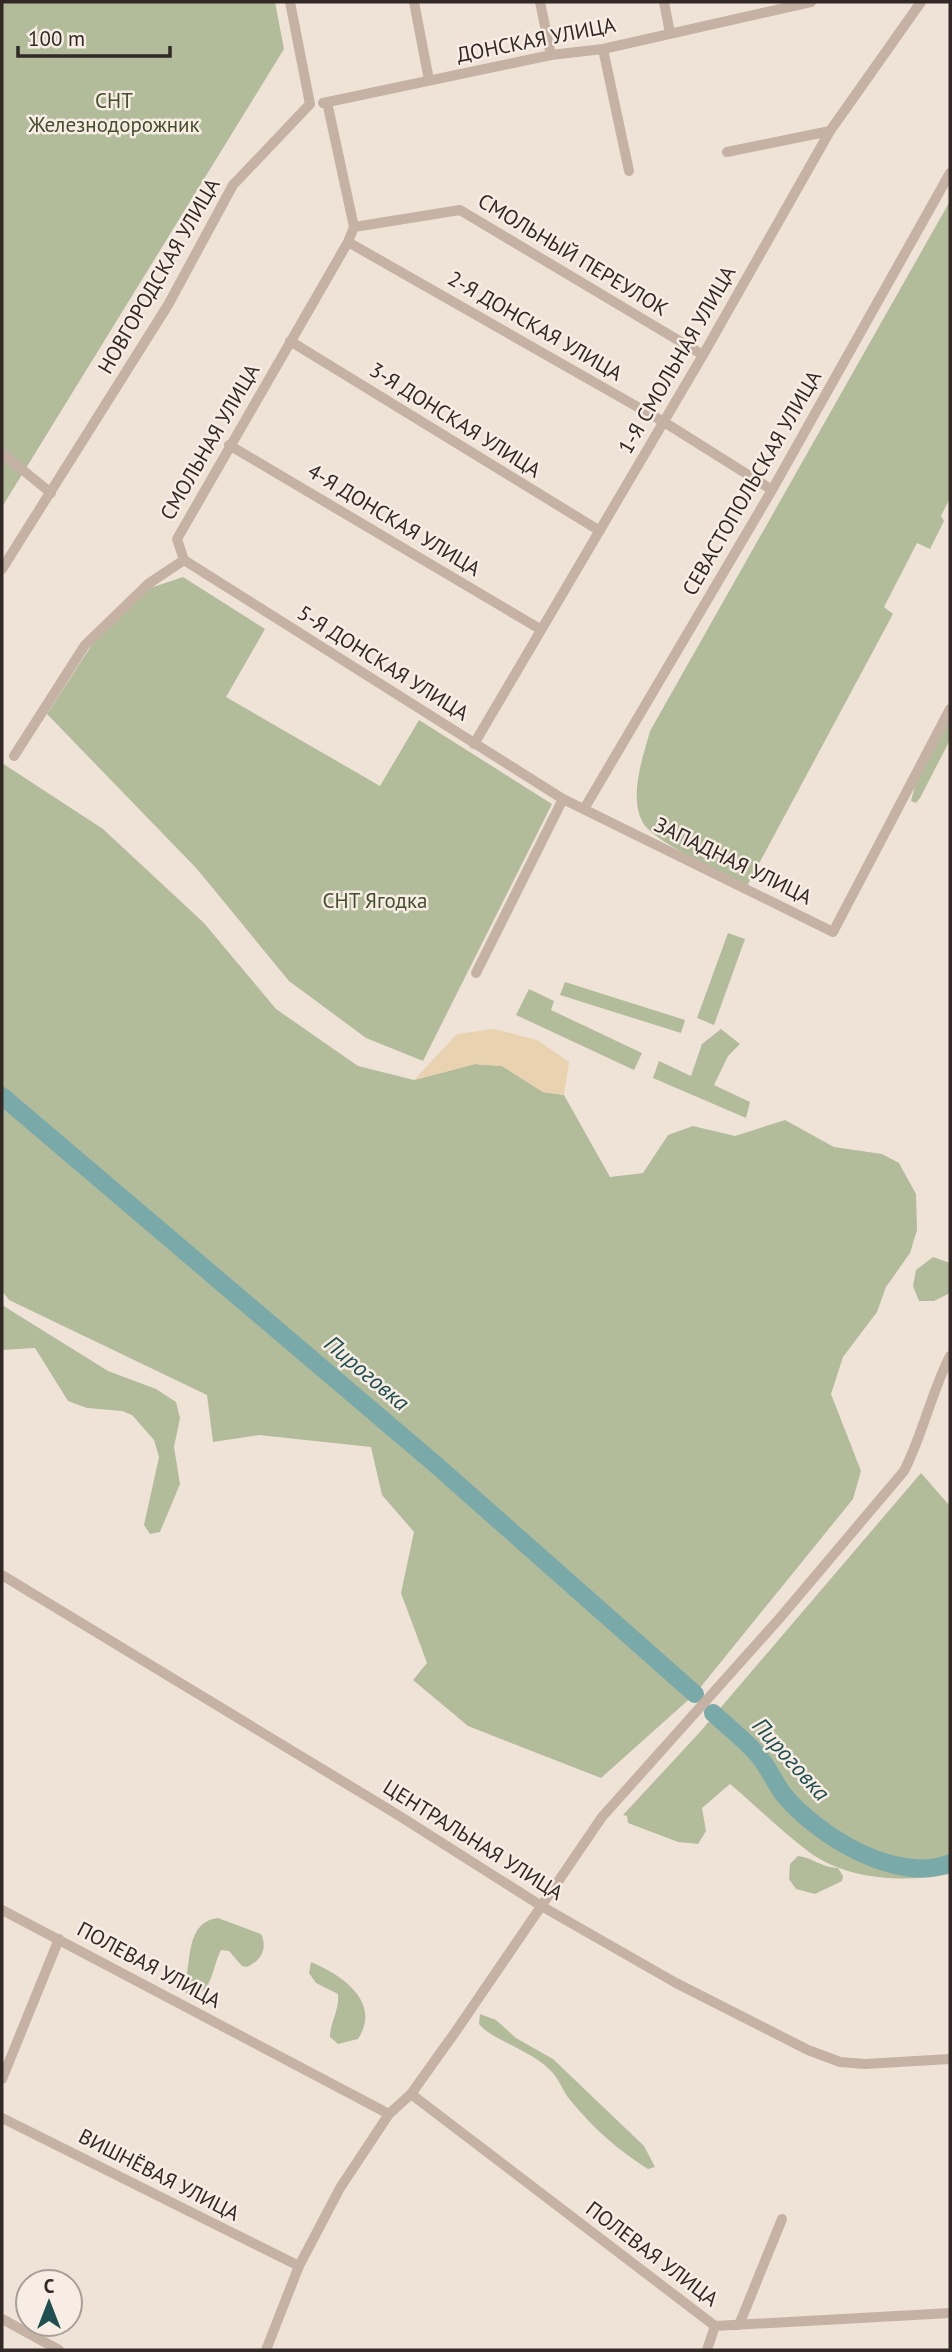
<svg xmlns="http://www.w3.org/2000/svg" width="952" height="2352" font-family="'PT Sans',sans-serif">
	<style>
		.green { fill: #b2bc9a }
		.sand { fill: #e8d2b0 }
		.lines { fill: none; stroke-linecap: round; stroke-linejoin: round }
		.river { stroke: #7aa9a9; stroke-width: 18 }
		.minor { stroke: #c5b2a5; stroke-width: 10 }
		.labels { text-anchor: middle; stroke-width: 5; stroke-linejoin: round; paint-order: stroke }
		.street-label { font-size: 21px; fill: #322926; stroke: #f7ede4 }
		.park-label { font-size: 21px; fill: #434e2c; stroke: #f7ede4 }
		.water-label { font-size: 23px; font-style: italic; fill: #1f4f50; stroke: #f7ede4 }
	</style>
	<rect width="100%" height="100%" fill="#efe3d8"/>
	<path class="green" d="M2,2H275L284,49L2,507Z
		M950,201V498L941,516L944,521L930,549L917,543L884,607L893,614L747,886C725,874 651,841 642,821C629,795 643,757 650,731Z
		M183,577L265,629L226,697L380,786L419,720L552,804L423,1061L366,1038L289,981L197,869L47,714L93,643L150,588Z
		M950,719V740L920,798L916,803L911,801L917,777Z
		M2,763L103,829L204,923L276,1009L358,1066L414,1080L475,1064L502,1066L543,1092L564,1095L610,1177L643,1173L668,1135L693,1126L735,1136L785,1120L834,1147L882,1154L899,1163L916,1194L917,1230L910,1253L886,1287L877,1312L843,1357L831,1394L861,1471L853,1499L695,1694L601,1778L468,1726L413,1680L427,1663L401,1593L414,1532L382,1495L371,1447L259,1435L213,1442L207,1395L9,1300L2,1291Z
		M728,933L745,939L714,1025L697,1018Z
		M565,982L685,1020L681,1033L560,995Z
		M529,989L554,1001L551,1010L642,1053L634,1070L516,1015Z
		M721,1029L740,1044L728,1056L714,1085L750,1102L746,1118L653,1078L659,1061L691,1076L702,1044Z
		M933,1257L950,1263V1293L934,1301H919L913,1286L916,1270Z
		M2,1305L108,1371L156,1389L176,1402L180,1418L174,1447L180,1484L160,1532L150,1534L144,1525L159,1457L154,1440L132,1415L122,1411L87,1408L68,1401L35,1348L2,1350Z
		M921,1473L950,1506V1874C905,1883 847,1880 809,1852C781,1831 756,1806 730,1784L702,1808L706,1831L698,1844L678,1842L628,1823L627,1816L623,1815L699,1733Z
		M798,1856C814,1858 820,1867 838,1868L843,1876L842,1881L815,1894L796,1889L789,1879L790,1864Z
		M218,1918L261,1934C268,1948 261,1961 247,1967L242,1966L229,1951L221,1950C211,1970 213,1995 188,1996L184,1989C192,1965 184,1922 218,1918Z
		M311,1962C342,1975 382,2002 358,2039L338,2044L330,2037C330,2022 340,2009 338,1994L316,1983L309,1973Z
		M480,2014L496,2020L516,2038L553,2059L644,2146L655,2167L648,2169C619,2151 593,2128 571,2101C562,2091 560,2079 550,2070C532,2052 506,2045 485,2030L479,2024Z"/>
	<path class="sand" d="M494,1029L537,1040L569,1062L564,1095L543,1092L502,1066L475,1064L414,1080L457,1034Z"/>
	<g class="lines">
		<path class="river" d="M2,1096L435,1464L695,1694
			M713,1713C728,1727 744,1739 757,1754C768,1766 774,1782 784,1795C817,1835 897,1885 950,1863"/>
		<path class="minor" d="M290,2L310,104
			M414,2L429,80
			M540,2L551,55
			M664,2L670,33
			M603,49L629,171
			M323,103L551,55L603,49L811,2
			M727,152L830,131
			M354,227L460,210L703,355
			M348,242L664,422L772,490
			M290,341L600,531
			M229,445L540,629
			M2,453L51,493
			M184,560L563,799
			M2,569L168,305L233,185L310,104
			M474,744L703,355L830,131L921,2
			M14,756L85,645L148,584L184,560L177,539L348,242L354,227L327,102
			M584,809L772,490L950,173
			M476,973L563,799L833,932L950,709
			M2,1575L398,1815L543,1907L676,1983L808,2050L840,2062L865,2064L950,2059
			M2,1910L389,2114
			M2,2079L59,1939
			M411,2094L715,2326L950,2313
			M2,2118L299,2266
			M2,2319L59,2350
			M739,2325L782,2219
			M266,2350L299,2266L340,2188L389,2114L411,2094L456,2031L602,1817L779,1619L904,1471C923,1434 931,1393 950,1356
			M707,2350L715,2326"/>
	</g>
	<g class="labels">
		<g class="street-label">
			<text transform="translate(536 40) rotate(-11)" y="7">ДОНСКАЯ УЛИЦА</text>
			<text transform="translate(573 255) rotate(31)" y="7">СМОЛЬНЫЙ ПЕРЕУЛОК</text>
			<text transform="translate(159 276) rotate(-60)" y="7">НОВГОРОДСКАЯ УЛИЦА</text>
			<text transform="translate(535 326) rotate(30)" y="7">2-Я ДОНСКАЯ УЛИЦА</text>
			<text transform="translate(677 360) rotate(-60)" y="7">1-Я СМОЛЬНАЯ УЛИЦА</text>
			<text transform="translate(455 420) rotate(32)" y="7">3-Я ДОНСКАЯ УЛИЦА</text>
			<text transform="translate(210 442) rotate(-60)" y="7">СМОЛЬНАЯ УЛИЦА</text>
			<text transform="translate(752 483) rotate(-60)" y="7">СЕВАСТОПОЛЬСКАЯ УЛИЦА</text>
			<text transform="translate(394 520) rotate(31)" y="7">4-Я ДОНСКАЯ УЛИЦА</text>
			<text transform="translate(383 663) rotate(32)" y="7">5-Я ДОНСКАЯ УЛИЦА</text>
			<text transform="translate(733 861) rotate(26)" y="7">ЗАПАДНАЯ УЛИЦА</text>
			<text transform="translate(473 1840) rotate(32)" y="7">ЦЕНТРАЛЬНАЯ УЛИЦА</text>
			<text transform="translate(149 1965) rotate(28)" y="7">ПОЛЕВАЯ УЛИЦА</text>
			<text transform="translate(159 2175) rotate(27)" y="7">ВИШНЁВАЯ УЛИЦА</text>
			<text transform="translate(652 2254) rotate(37)" y="7">ПОЛЕВАЯ УЛИЦА</text>
		</g>
		<g class="park-label">
			<text x="114" y="108">СНТ<tspan x="114" dy="24">Железнодорожник</tspan></text>
			<text x="375" y="908">СНТ Ягодка</text>
		</g>
		<g class="water-label">
			<text transform="translate(367 1373) rotate(40)" y="8">Пироговка</text>
			<text transform="translate(791 1759) rotate(48)" y="8">Пироговка</text>
		</g>
	</g>
	<rect width="952" height="2352" fill="none" stroke="#322926" stroke-width="7"/>
	<g transform="translate(49 2303)"><circle r="33" fill="#f7ede4" stroke="#a89f98" stroke-width="2"/>
	<path d="M0-5L12 26L0 18L-12 26Z" fill="#1f4f50"/>
	<text y="-10" font-size="19" font-weight="bold" text-anchor="middle" fill="#322926">С</text>
	</g>
	<path d="M18 46v10h152v-10" fill="none" stroke="#322926" stroke-width="3.5"/>
	<text x="28" y="46" font-size="21" fill="#322926" stroke="#f7ede4" stroke-width="5" paint-order="stroke">100 m</text>
</svg>
